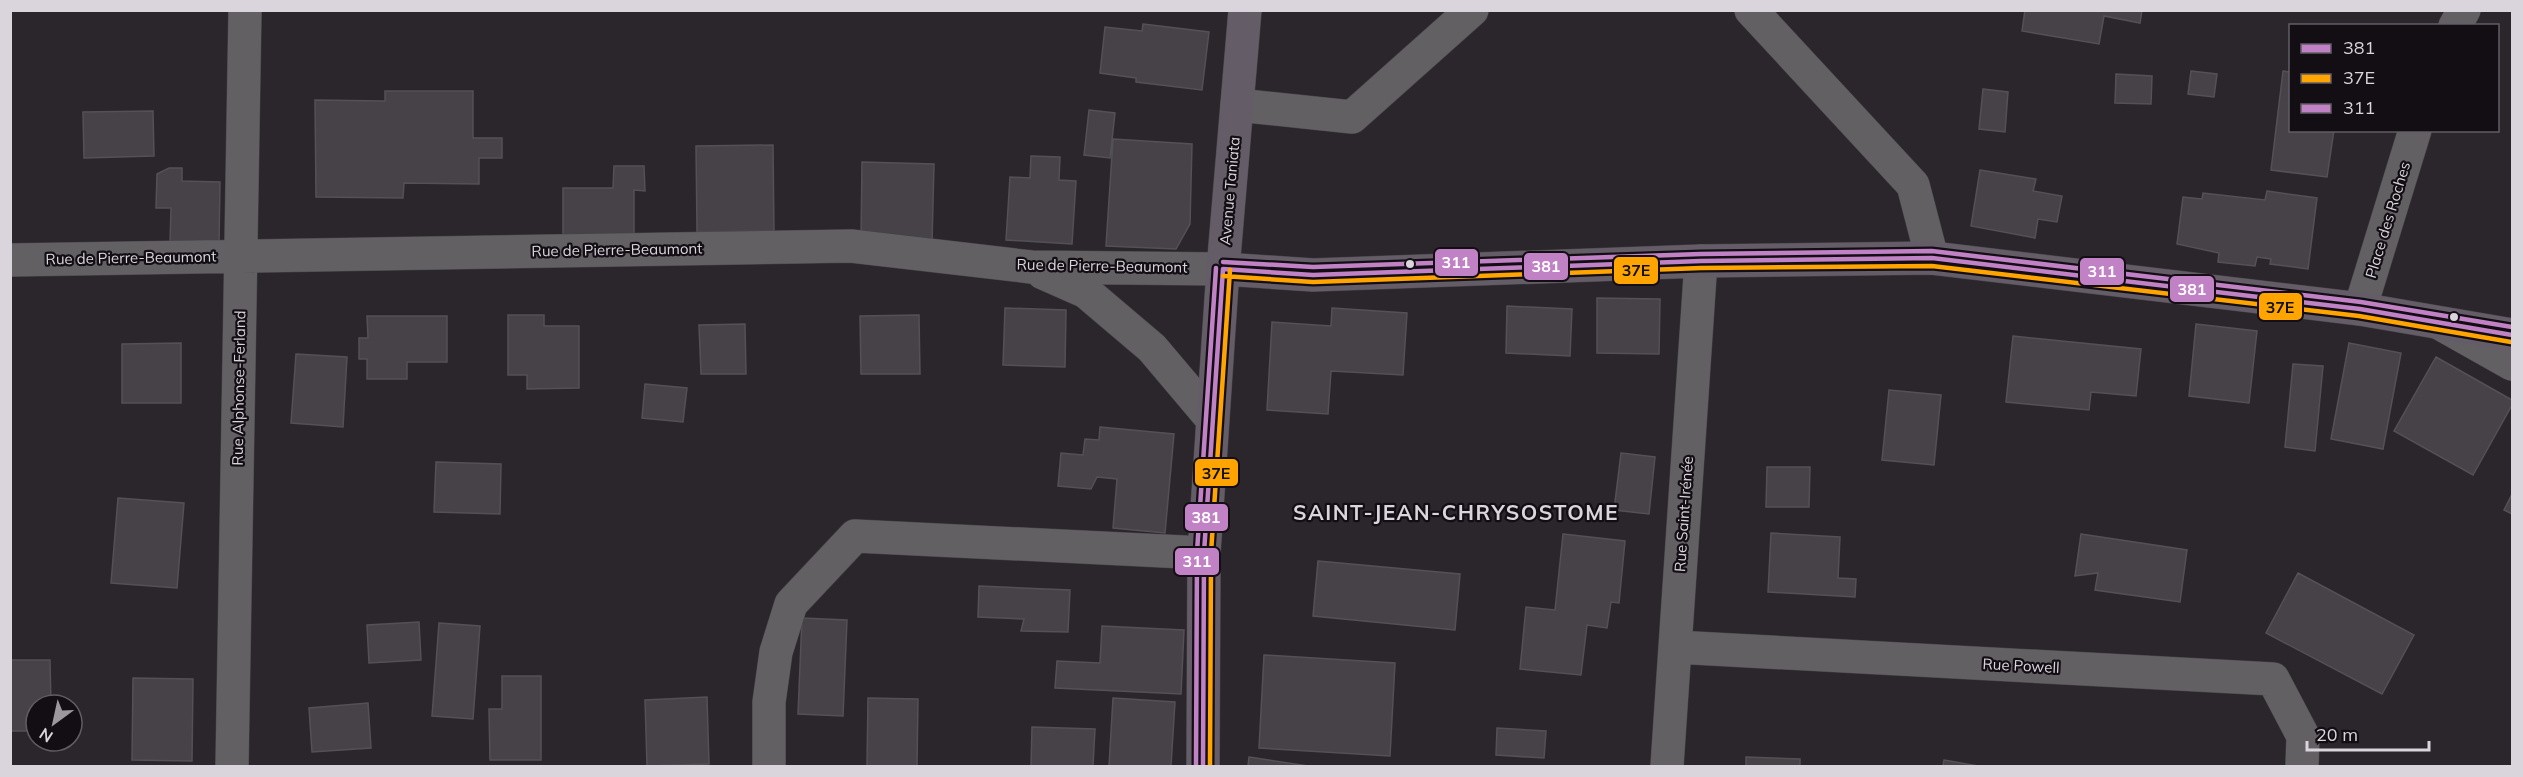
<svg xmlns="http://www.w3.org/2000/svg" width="2523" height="777" font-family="Mulish,sans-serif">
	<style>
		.building { fill: #464248; stroke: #545155; stroke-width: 1.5 }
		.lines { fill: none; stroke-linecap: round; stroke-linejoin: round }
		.minor-casing { stroke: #474348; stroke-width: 34 }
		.major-casing { stroke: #474348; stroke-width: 34 }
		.minor { stroke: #636064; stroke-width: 33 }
		.major { stroke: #645c67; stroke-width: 33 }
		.bus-1-casing { stroke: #120e14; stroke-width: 9 }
		.bus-2-casing { stroke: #120e14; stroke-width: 9 }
		.bus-3-casing { stroke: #120e14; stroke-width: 9 }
		.bus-1 { stroke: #c181c5; stroke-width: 4.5 }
		.bus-2 { stroke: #ffa400; stroke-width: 4.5 }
		.bus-3 { stroke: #c181c5; stroke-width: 4.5 }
		.bus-dot { fill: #dad4dc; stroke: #120e14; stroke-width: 2 }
		.labels { text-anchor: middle; stroke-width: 4.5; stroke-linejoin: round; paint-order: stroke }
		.street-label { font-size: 15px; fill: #dad4dc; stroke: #120e14 }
		.district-label { font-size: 21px; font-weight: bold; letter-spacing: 1.5px; fill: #dad4dc; stroke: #120e14 }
		.line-badge { stroke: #120e14; stroke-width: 2 }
		.badge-label { font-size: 16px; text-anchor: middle; font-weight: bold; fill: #fff }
		.pale-badge-label { font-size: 16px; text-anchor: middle; font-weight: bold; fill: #111 }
	</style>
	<rect width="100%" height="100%" fill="#2b262c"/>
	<path class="building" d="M2025,10H2142L2140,23L2104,16L2099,44L2022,31Z
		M1143,24L1209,32L1202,90L1136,82V78L1100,73L1105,27L1142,31Z
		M2191,71L2217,74L2214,97L2188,94Z
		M2283,71L2290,72V130H2334L2327,177L2271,170Z
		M2116,74L2152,76L2151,104L2115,103Z
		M1983,89L2008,92L2005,132L1979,129Z
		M385,91H473V138H502V158H479V184L404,183L403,198L316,197L315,100L385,101Z
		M1089,110L1115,113L1110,158L1084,155Z
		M153,111L154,156L84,158L83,112Z
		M1113,139L1192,144L1190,224L1176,249L1106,246Z
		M773,145L774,231L697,232L696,146Z
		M1031,156L1060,157L1059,180L1076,181L1072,244L1006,240L1010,177L1030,178Z
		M862,162L934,164L932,243L861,241Z
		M614,166H644L645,191L634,190V234L563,235V188H613Z
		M169,168H182V181L220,182L219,244L170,243L171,208H156L157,174Z
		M1980,170L2036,179L2033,191L2062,196L2057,222L2038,219L2035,238L1971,226Z
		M2267,191L2317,198L2308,269L2270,264L2271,259L2257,257L2255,266L2218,262L2219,253L2177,244L2183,197L2202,199L2203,193L2265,200Z
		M1597,298L1660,299L1659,354L1597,353Z
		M1507,306L1572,309L1570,356L1506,353Z
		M1005,308L1066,310L1065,367L1003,365Z
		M1332,308L1407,313L1403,375L1331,371L1328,414L1267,410L1272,322L1331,326Z
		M508,315H544V326H579V388L527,389V375H508Z
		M919,315L920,374H861L860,316Z
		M367,316H447V362H407V379H367V359H359V338H368Z
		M745,324L746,374H701L699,325Z
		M2196,324L2257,331L2249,403L2189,396Z
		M2013,336L2141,349L2136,396L2091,392L2089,410L2006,402Z
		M181,343V403H122V344Z
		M2349,343L2401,353L2383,449L2331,439Z
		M296,354L347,357L343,427L291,423Z
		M2436,357L2512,400V405L2473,475L2394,431Z
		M2293,364L2323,366L2315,451L2285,447Z
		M645,384L687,388L683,422L642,418Z
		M1889,390L1941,395L1934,465L1882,460Z
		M1100,427L1174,434L1165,533L1113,528L1117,479L1097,477L1091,489L1058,486L1061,453L1083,455L1085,439L1099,440Z
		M1621,453L1655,457L1649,514L1614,510Z
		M436,462L501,464L500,514L434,512Z
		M1767,467H1810L1809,507H1766Z
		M2512,494V514L2504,510Z
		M118,498L184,503L177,588L111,583Z
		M1771,533L1840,537L1838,578L1856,579L1855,597L1768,592Z
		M1563,534L1625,541L1619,603L1611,602L1607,628L1587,625L1581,675L1520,669L1526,607L1555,610Z
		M2081,534L2187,550L2180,602L2095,590L2098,573L2075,576Z
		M1318,561L1460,574L1455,630L1313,616Z
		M2298,573L2414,635L2382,694L2266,633Z
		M979,586L1070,590L1068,632L1021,631L1024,619L978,617Z
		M802,618L847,620L843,716L798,714Z
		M419,622L421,660L369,663L367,625Z
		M439,623L480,626L473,719L432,716Z
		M1102,626L1184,630L1181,694L1055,688L1057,661L1100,663Z
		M1264,655L1395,663L1390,756L1259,748Z
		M10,660H50L51,705H36V731H10Z
		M502,676H541V760H490L489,709H502Z
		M133,678L193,679L192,761L132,760Z
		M707,697L709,764L647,766L645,700Z
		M868,698L918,699L917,766H867Z
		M1113,698L1175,702L1171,766H1109Z
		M368,703L371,748L312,752L309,708Z
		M1032,727L1095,729L1093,766H1031Z
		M1497,728L1546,731L1544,758L1496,755Z
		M1249,757L1308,766H1248Z
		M1746,757L1800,759V766H1746Z
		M1944,760L1978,766H1943Z"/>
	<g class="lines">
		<g class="minor-casing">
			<path id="minor" d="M1751,10L1913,185L1932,258
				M2455,26L2464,10
				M1237,105L1352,117L1472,10
				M10,260L851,246L1031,267L1223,269
				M1043,273L1086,292L1152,348L1212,419
				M2360,309L2415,130
				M2441,324L2512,364
				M1675,647L2273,679L2303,736L2302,766
				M232,766L245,10
				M769,766V702L776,652L791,604L855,536L1204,553
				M1667,766L1701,261"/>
		</g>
		<g class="major-casing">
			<path id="major" d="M1223,269L1313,275L1701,261L1932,258L2360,309L2512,335
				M1203,766L1204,553L1223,269L1245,10"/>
		</g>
		<use href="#minor" class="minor"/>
		<use href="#major" class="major"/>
		<g class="bus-1-casing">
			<path id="bus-1" d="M1223,269L1313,275L1701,261L1932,258L2360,309L2512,335
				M1203,766L1204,553L1223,269"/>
		</g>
		<g class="bus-2-casing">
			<path id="bus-2" d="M1223,276L1313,282L1701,268L1932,266L2359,316L2511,342
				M1210,766L1211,553L1230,270"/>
		</g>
		<g class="bus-3-casing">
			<path id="bus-3" d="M1223,262L1313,267L1701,254L1932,251L2361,302L2512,327
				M1196,766L1197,552L1216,268"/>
		</g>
		<use href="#bus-1" class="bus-1"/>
		<use href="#bus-2" class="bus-2"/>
		<use href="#bus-3" class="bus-3"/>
	</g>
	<g class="bus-dot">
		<circle cx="1410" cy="264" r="5"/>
		<circle cx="2454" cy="317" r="5"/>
	</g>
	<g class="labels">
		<g class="street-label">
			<text transform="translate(1230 191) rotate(-85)" y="5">Avenue Taniata</text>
			<text transform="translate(2388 220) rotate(-73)" y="5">Place des Roches</text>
			<text transform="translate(617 250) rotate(-1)" y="5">Rue de Pierre-Beaumont</text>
			<text transform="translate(131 258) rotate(-1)" y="5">Rue de Pierre-Beaumont</text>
			<text transform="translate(1102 266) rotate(1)" y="5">Rue de Pierre-Beaumont</text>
			<text transform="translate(239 388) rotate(-89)" y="5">Rue Alphonse-Ferland</text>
			<text transform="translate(1684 514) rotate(-86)" y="5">Rue Saint-Irénée</text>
			<text transform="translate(2021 666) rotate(3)" y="5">Rue Powell</text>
		</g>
		<g class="district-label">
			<text x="1456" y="520">SAINT-JEAN-CHRYSOSTOME</text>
		</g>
	</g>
	<g class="line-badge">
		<rect x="1434" y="248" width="45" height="29" rx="6" fill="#c181c5"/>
		<rect x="1523" y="252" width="46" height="29" rx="6" fill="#c181c5"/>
		<rect x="1613" y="256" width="46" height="29" rx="6" fill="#ffa400"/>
		<rect x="2079" y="257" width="46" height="29" rx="6" fill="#c181c5"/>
		<rect x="2169" y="275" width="46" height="28" rx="6" fill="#c181c5"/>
		<rect x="2258" y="292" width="45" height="29" rx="6" fill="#ffa400"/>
		<rect x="1194" y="458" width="45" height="29" rx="6" fill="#ffa400"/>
		<rect x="1184" y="503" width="45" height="29" rx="6" fill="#c181c5"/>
		<rect x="1174" y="547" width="46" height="29" rx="6" fill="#c181c5"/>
	</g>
	<g class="badge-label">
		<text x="1456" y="268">311</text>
		<text x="1546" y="272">381</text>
		<text x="2102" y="277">311</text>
		<text x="2192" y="295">381</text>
		<text x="1206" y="523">381</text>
		<text x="1197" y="567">311</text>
	</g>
	<g class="pale-badge-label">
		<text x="1636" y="276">37E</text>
		<text x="2280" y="313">37E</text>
		<text x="1216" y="479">37E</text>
	</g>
	<rect width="2523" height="777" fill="none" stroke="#dad4dc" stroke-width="24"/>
	<rect x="2289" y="24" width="210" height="108" fill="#120e14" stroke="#625d64" stroke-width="1.5"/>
	<rect x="2301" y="44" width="30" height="9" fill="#c181c5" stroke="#625d64" stroke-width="1.5"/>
	<text x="2343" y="54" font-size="18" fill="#dad4dc">381</text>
	<rect x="2301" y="74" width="30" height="9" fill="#ffa400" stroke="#625d64" stroke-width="1.5"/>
	<text x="2343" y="84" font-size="18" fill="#dad4dc">37E</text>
	<rect x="2301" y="104" width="30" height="9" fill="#c181c5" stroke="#625d64" stroke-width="1.5"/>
	<text x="2343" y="114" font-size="18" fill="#dad4dc">311</text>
	<g transform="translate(54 723) rotate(213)"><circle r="28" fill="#120e14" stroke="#625d64" stroke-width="1.5"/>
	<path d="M0-4.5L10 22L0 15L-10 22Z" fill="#9d979e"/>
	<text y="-9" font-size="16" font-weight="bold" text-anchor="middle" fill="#dad4dc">N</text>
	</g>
	<path d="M2307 741v9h122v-9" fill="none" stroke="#dad4dc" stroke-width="3"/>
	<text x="2316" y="741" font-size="18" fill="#dad4dc" stroke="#120e14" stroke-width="4.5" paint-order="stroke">20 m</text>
</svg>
